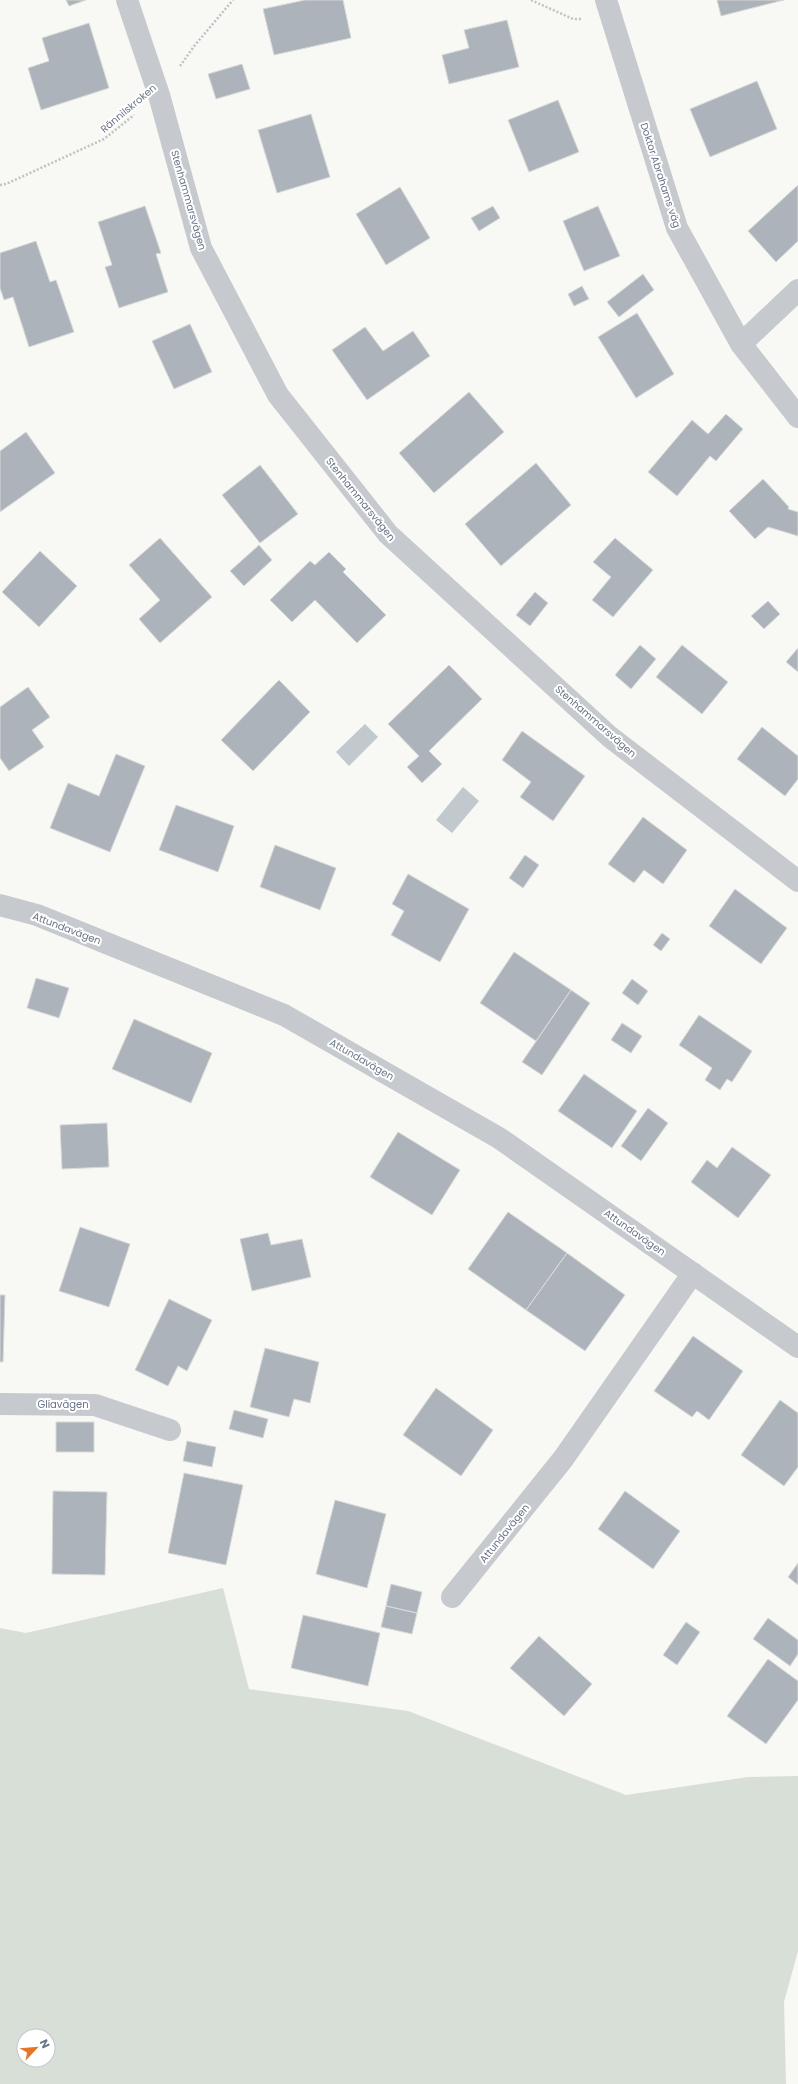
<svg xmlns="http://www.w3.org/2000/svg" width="798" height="2084" font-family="Poppins,sans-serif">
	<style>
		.green { fill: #d8dfd6; fill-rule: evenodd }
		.water { fill: #c1c8ce }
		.building { fill: #acb3ba; stroke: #d9dad8 }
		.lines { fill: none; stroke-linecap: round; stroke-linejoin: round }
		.path { stroke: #c0c1c4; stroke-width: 2.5; stroke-dasharray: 2 2; stroke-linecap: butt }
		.minor { stroke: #c6c9cd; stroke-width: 22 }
		.labels { text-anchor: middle; stroke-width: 4; stroke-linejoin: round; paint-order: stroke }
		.street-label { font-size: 10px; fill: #677386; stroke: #fff }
	</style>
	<rect width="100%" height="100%" fill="#f8f8f5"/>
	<path class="green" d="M223,1588L249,1689L408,1711L626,1795L748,1777L798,1776V1951L784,2002L786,2084H0V1628L26,1633ZM24,2036H48V2060H24Z"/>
	<path class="water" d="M365,724L378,737L349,766L336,752Z
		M463,787L479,801L452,833L436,820Z"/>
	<path class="building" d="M66,0H86L69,6Z
		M305,0H343L351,38L274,55L263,9Z
		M717,0H784L721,16Z
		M507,20L519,67L449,84L442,55L469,48L464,30Z
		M89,23L109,88L41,110L28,68L49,61L42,38Z
		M242,64L250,89L216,99L208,74Z
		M757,81L777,129L710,157L690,109Z
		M558,100L579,152L529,172L508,120Z
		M311,114L330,177L277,193L258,130Z
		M798,185V241L776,262L748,231Z
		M400,187L430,238L386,265L356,214Z
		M145,206L161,253L156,254L168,292L119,308L105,267L112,265L98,222Z
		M493,206L500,218L479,231L471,218Z
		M598,206L620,256L584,271L563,221Z
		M36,241L50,282L56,280L74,332L29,347L13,297L4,300L0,288V253Z
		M643,274L654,290L619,317L607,302Z
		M582,286L589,299L574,306L568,294Z
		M637,313L674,374L636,398L598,337Z
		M190,324L212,372L174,389L152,341Z
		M365,327L383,351L413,331L430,356L367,400L332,350Z
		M469,392L504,432L434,493L399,453Z
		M726,414L743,429L716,461L710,456L677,496L648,472L692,420L708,434Z
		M26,432L55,473L0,512V451Z
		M536,463L571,505L501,566L465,524Z
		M260,465L298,514L260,543L222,495Z
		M763,479L789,507L788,509L798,512V536L768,527L755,539L729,511Z
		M160,538L212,597L160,643L139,619L160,600L129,565Z
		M615,538L653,570L613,617L592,600L611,577L593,562Z
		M259,545L272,560L244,586L230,571Z
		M40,551L77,586L39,627L2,592Z
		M329,552L346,569L343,572L386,615L357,643L315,600L292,622L270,600L310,561L315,565Z
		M535,592L548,603L530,626L516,615Z
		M768,601L780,614L764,629L751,616Z
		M640,645L656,659L631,689L615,675Z
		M682,645L728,682L702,714L656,677Z
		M798,648V672L786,662Z
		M449,665L482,699L429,751L442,764L422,783L407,767L419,756L388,724Z
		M279,680L310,712L253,771L221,740Z
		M28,687L50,717L32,730L44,747L9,771L0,758V707Z
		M762,727L798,756V779L785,796L737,759Z
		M522,731L585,776L553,821L520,797L531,782L502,760Z
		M116,754L145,766L110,852L50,828L68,783L99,796Z
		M176,805L234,826L218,872L159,850Z
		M643,817L687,850L663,884L644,870L634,883L608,864Z
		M275,845L336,868L320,910L260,887Z
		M525,855L539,865L523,888L509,878Z
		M408,874L469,909L440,962L391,935L404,911L392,904Z
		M735,889L787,928L761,964L709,926Z
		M662,933L670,939L661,951L653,945Z
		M514,952L571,990L536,1041L480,1003Z
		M36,978L69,988L59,1018L27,1008Z
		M632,979L648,991L638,1005L622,993Z
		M571,990L590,1003L542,1075L522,1062Z
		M699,1015L752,1051L732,1082L727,1079L720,1090L705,1080L712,1068L679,1045Z
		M134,1019L212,1053L191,1103L112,1069Z
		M622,1023L642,1036L631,1053L611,1040Z
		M584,1074L637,1111L612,1148L558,1111Z
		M648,1108L668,1123L641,1161L621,1146Z
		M107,1123L109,1167L62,1169L60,1125Z
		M398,1132L460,1170L432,1215L370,1177Z
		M732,1147L771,1175L738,1218L691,1182L707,1160L717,1168Z
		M508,1212L567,1253L526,1310L468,1269Z
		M80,1227L130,1244L109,1307L59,1291Z
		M268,1233L271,1245L302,1239L311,1277L252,1291L240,1239Z
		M567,1253L625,1295L585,1351L526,1310Z
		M0,1295H5L3,1362H0Z
		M169,1299L212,1320L187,1371L178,1366L168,1386L135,1370Z
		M693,1336L743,1371L709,1420L697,1411L692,1417L654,1391Z
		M265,1348L319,1362L310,1403L294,1399L289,1417L250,1407Z
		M436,1388L493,1430L461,1476L403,1435Z
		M780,1400L798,1413V1467L784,1486L741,1455Z
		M234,1410L268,1419L263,1438L229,1429Z
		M56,1422H94V1452H56Z
		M187,1441L216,1447L212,1467L183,1461Z
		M184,1473L243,1485L226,1565L168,1553Z
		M53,1491L107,1492L105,1575L52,1574Z
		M625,1491L680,1531L653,1569L598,1529Z
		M335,1500L386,1514L367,1588L316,1574Z
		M798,1563V1585L788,1577Z
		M391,1584L422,1592L417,1613L386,1606Z
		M386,1606L417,1613L412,1634L381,1627Z
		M303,1615L380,1633L368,1686L291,1668Z
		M768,1618L798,1640V1654L790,1666L753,1639Z
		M686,1622L700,1632L677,1665L663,1655Z
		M539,1636L592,1684L564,1716L510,1668Z
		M768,1659L798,1681V1700L766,1744L727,1716Z"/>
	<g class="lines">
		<path class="path" d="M531,0L573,19H582
			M180,66L195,45L233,0
			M0,185L6,184L104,139L134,115"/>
		<path class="minor" d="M127,0L159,95L201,248L278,395L388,534L610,737L798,881
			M606,0L677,228L741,344L798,417
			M741,344L798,290
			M0,905L37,915L284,1015L499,1138L798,1347
			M0,1404L95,1405L170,1430
			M452,1597L563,1459L693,1273"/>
	</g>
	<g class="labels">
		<g class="street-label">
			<text transform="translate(128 108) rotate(-40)" y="4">Rännilskroken</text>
			<text transform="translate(661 175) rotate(72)" y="4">Doktor Abrahams väg</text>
			<text transform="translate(189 200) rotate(74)" y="4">Stenhammarsvägen</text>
			<text transform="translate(361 499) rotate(51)" y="4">Stenhammarsvägen</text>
			<text transform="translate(596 721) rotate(41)" y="4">Stenhammarsvägen</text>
			<text transform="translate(67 928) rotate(21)" y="4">Attundavägen</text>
			<text transform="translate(362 1059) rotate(30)" y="4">Attundavägen</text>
			<text transform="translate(635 1232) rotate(35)" y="4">Attundavägen</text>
			<text x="63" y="1408">Gliavägen</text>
			<text transform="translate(504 1533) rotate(-51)" y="4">Attundavägen</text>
		</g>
	</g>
	<g transform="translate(36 2048) rotate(64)"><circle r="19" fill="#ffffff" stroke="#c2c7cf"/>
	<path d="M0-3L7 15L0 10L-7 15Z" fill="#e3762a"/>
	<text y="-6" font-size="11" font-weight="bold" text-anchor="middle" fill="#677386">N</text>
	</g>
</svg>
